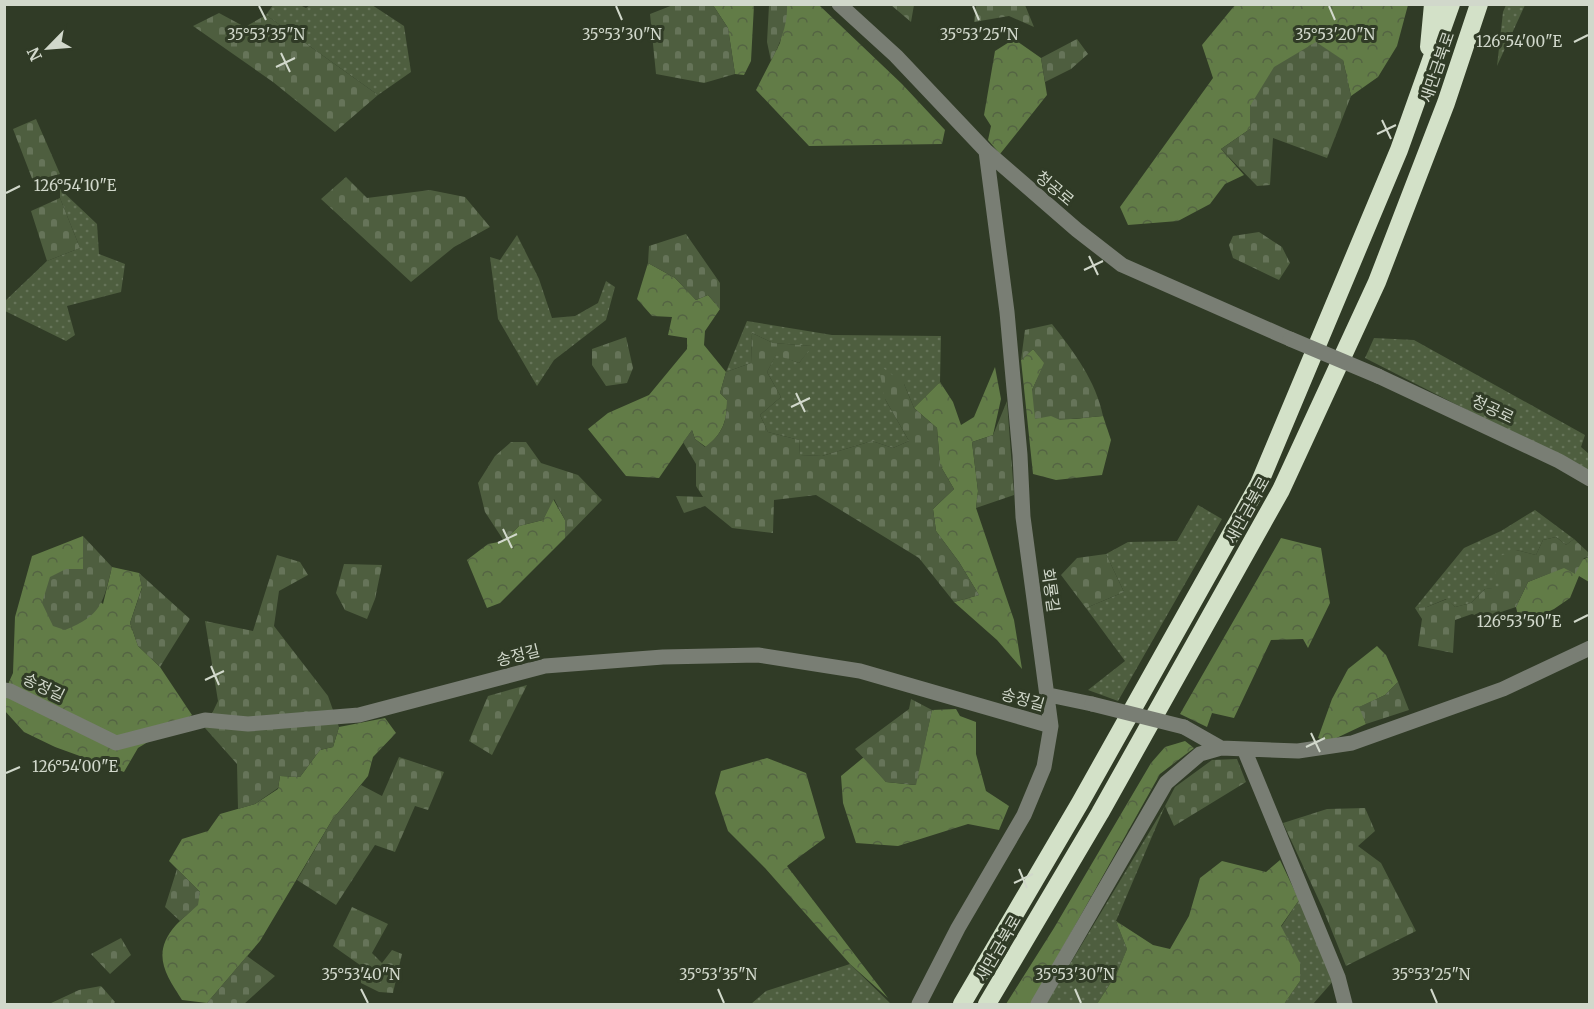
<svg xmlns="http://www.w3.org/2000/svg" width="1594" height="1009" font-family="Merriweather,'Noto Sans KR',serif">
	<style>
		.grass { fill: url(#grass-dots) }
		.forest { fill: url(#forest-crowns) }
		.cemetery { fill: url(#cemetery-stones) }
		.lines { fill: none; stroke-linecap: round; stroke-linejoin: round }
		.minor { stroke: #797e74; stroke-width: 15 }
		.highway { stroke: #d3e1c8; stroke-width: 18 }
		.minor-bridge { stroke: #797e74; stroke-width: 15 }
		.ticks { fill: none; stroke: #d1d8cb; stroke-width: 2 }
		.labels { text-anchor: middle; stroke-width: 6; stroke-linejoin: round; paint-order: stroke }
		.street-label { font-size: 16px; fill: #d1d8cb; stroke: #303b26 }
		.ticks-label { font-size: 15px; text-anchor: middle; fill: #d1d8cb; stroke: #303b26; stroke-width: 6; stroke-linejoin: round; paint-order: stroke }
	</style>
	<defs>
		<pattern id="grass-dots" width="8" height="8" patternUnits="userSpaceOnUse" patternTransform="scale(1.5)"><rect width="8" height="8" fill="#4e5e3f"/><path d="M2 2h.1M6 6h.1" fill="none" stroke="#667459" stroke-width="1.8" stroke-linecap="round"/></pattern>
		<pattern id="forest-crowns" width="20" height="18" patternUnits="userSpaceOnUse" patternTransform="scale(1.5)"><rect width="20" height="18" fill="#627c47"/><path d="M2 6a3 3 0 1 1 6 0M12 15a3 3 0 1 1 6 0" fill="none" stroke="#546443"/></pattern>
		<pattern id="cemetery-stones" width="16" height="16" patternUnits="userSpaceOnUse" patternTransform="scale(1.5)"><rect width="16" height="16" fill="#4e5e3f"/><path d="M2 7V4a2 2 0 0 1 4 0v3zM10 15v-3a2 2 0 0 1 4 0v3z" fill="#667459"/></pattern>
	</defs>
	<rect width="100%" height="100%" fill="#303b26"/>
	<path class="grass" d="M273,5H300L306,8L310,5H372L404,26L411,72L378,95L266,15Z
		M1506,5H1525L1497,66L1503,12Z
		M60,189L97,224L99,254L125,264L121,292L67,306L75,335L66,341L5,311V301L47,261L80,248L60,198Z
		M517,235L539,279L552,318L575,316L598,303L606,281L615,287L606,320L554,360L537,386L498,319L490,257L500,260Z
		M747,321L832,335L941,336L940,382L914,408L904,384L885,399L909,441L893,448L872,441L822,456L800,455L799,440L768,432L760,415L781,397L767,372L776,354L799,363L812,346L773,343L752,333L751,363L726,372Z
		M1374,338L1414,340L1585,435L1581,447L1589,454V472L1365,358Z
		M1198,505L1222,519L1118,701L1088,690L1125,661L1086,608L1124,592L1106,554L1128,542L1177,541Z
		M1535,510L1574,539L1566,545L1556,537L1543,540L1536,555L1516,550L1500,588L1485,589L1471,603L1455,607L1446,599L1427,607L1415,608L1464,548L1501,531Z
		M1165,806L1116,921L1127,949L1117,973L1097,1004H1046Z
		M1299,900L1334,980L1313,1004H1284L1300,981L1281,927Z
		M850,964L891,1004H751L766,991Z"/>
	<path class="forest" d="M713,5H754L751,61L744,75L735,74L728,28Z
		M787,5H819L902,84L945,130L942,144L809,146L756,90L780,43Z
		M1235,5H1408L1397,46L1378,77L1351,96L1343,60L1250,106V129L1221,149L1244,175L1225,184L1210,204L1178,221L1128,225L1120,207L1213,78L1202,45Z
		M1014,39L1041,58L1047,95L1000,154L988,140L991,126L984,115L995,51Z
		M648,263L675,278L696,300L708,295L720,309L705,331L704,345L726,372L720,393L727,400C727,421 723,433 706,447L695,439L692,430L659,478L626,476L588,429L608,413L649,395L687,349V338L668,335L672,317L652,316L637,299Z
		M1033,349L1045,363L1032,390C1059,426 1059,420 1103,416L1111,440L1102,475L1056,480L1033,474L1021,360Z
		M995,367L1001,399L993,435L972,442L978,491L976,508L1014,620L1022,669L997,640L954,602L979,595L959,562L936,531L933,509L954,489L940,465L937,428L914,408L940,382L953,402L961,425L974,417Z
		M553,499L565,520V538L500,603L487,608L467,560L488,544L504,541L519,526L543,520Z
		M83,536V569H66L103,604L112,567L139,573L142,587L130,623L138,646L160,667L192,715L138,748L124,772L55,747L24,732L5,711V691L13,673L15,617L32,556Z
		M1281,538L1321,548L1330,603L1308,648L1303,639L1271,640L1234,718L1212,713L1207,727L1180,714Z
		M1589,557V582L1579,576L1570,598L1554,609L1537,617L1518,616L1516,607L1528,582Z
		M1377,646L1386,655L1398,682L1385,695L1360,707L1366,724L1328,742L1318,738L1332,699L1348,669Z
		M956,709L960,716L976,722V754L986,791L1009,806L999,830L968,824L898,846L856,843L843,803L841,776L864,757L886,782L915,785L932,710Z
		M385,718L396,733L373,757L368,776L332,820L260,941L207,1003L182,1000C165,974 151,953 176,925C188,912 196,911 200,892L169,861L182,839L208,831L220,814L255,804L278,789L280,776L300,777L320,750L333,747L339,727Z
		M1185,741L1194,748L1160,774L1031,1004H1006L1054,928L1151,763L1165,747Z
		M767,758L806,773L825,838L787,866L888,998L850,964L765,868L728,831L715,793L721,771Z
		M1280,860L1299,900L1281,926L1300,963V981L1284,1004H1097L1117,973L1127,949L1116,921L1153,945L1170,949L1189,916L1200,878L1222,861L1266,872Z"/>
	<path class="cemetery" d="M673,5H713L728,28L735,74L704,83L656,74L650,14Z
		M769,5H787C788,24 780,44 771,61L767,42Z
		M891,5H914L911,22Z
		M976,5H1025L1034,27L1009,16L974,22Z
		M219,13L245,27L266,15L378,95L335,132L273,82L193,26Z
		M1077,39L1088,54L1071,69L1045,82L1041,58Z
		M1316,42L1343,60L1351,96L1327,158L1273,138L1270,185L1257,186L1221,149L1250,129V106L1274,67Z
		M36,119L60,174L33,181L13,129Z
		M346,177L367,198L430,190L465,197L490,227L454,247L411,282L321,199Z
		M60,198L80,248L47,261L31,211Z
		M1259,232L1282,247L1290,263L1279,280L1233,258L1229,245L1233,236Z
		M686,234L720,283V309L708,295L696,300L675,278L648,263L649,246Z
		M1052,324C1074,352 1096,381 1103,416L1060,420L1051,416L1035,419L1032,390L1044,363L1033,349L1021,360L1025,330Z
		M752,333L773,343L813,346L799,363L776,355L767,372L781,397L760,415L768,432L799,440L800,455L822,456L872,441L893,448L909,441L885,399L878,364L904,384L914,408L937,428L940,465L954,489L933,509L936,531L959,562L979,595L954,602L919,558L816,495L774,500L773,533L732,528L705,506L684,513L676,496L703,497L696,486V464L683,442L692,430L695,439L705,447C723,434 727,421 727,400L720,393L726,372L751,363Z
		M626,337L633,368L627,383L606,386L592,365V349Z
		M1007,401L1014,495L976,508L978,491L972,442L993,435Z
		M511,442H526L541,463L578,475L602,500L565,538V520L554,499L543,520L519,526L504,541L485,512L478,483L495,456Z
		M83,536L112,567C103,603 102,615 65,630L53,626L42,603L50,577L66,569H83Z
		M1556,537L1566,545L1574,539L1589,553V557L1584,558L1575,574L1564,568L1528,582L1516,607L1483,618L1472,614L1455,620L1453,653L1418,646L1422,619L1415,608L1427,607L1447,599L1455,607L1471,603L1485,589L1500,587L1495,571L1500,556L1516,550L1536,555L1543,540Z
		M1106,554L1124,592L1086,608L1061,575L1077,558Z
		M277,555L300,562L308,575L279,591L274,626L328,696L339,727L333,747L320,750L300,777L280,776L278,788L255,804L238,809L237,764L205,728L218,701L205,621L253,631Z
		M344,564L382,565L375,599L367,619L345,610L336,593Z
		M139,573L190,619L160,667L138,646L130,623L142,588Z
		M1398,682L1409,710L1366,724L1359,707L1385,695Z
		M527,685L492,755L469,741L488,696Z
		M911,699L932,710L916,785L886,782L855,749L909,709Z
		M399,757L444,772L428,810L415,806L395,852L375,845L336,905L297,880L332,820L361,785L382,796Z
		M1237,759L1246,782L1174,826L1165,806L1175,787L1212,760Z
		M1365,808L1375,831L1358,846L1381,863L1416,931L1346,966L1323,909L1283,823L1327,809Z
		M177,869L200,892L198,905L180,921L165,907Z
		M352,907L388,924L372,953L382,963L392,950L402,954L393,993L379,992L361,983L360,965L333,946Z
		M121,938L131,955L110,974L91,954Z
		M247,956L275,976L244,1004H196L207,1003Z
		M101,986L115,1002L113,1004H49L79,990Z"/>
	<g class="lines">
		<path class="minor" d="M839,4L896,56L986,151L1077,230L1122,265L1290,339
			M1378,376L1559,461L1590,479
			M4,690L10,691L116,743L205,720L248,724L359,715L545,666L663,657L758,655L860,671L1051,726
			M1049,695L1092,704
			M1184,727L1221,748
			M1244,749L1338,977L1345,1004
			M919,1004L958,928L1024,815L1044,767L1051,726L1023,517L1020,455L1007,312L986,151
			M1038,1004L1166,783L1200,754L1221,748L1298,751L1352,743L1503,689L1590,648"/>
		<path class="highway" d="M1429,47L1433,4
			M962,1004L1080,803L1259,484L1399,150L1451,4
			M987,1004L1100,813L1281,490L1377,282L1446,103L1479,4"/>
		<path class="minor-bridge" d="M1290,339L1378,376
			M1092,704L1184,727"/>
	</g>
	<path class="ticks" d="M259,6L266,20M616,6L622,20M973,6L979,20M1329,6L1335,20M1574,42L1588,35M281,53L290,72M276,67L295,58M1382,120L1391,139M1377,134L1396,125M6,193L20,186M1089,256L1098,275M1084,270L1103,261M796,393L805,412M791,407L810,398M503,529L512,548M498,543L517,534M1574,622L1588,615M211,666L219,685M205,680L224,671M1311,733L1320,752M1306,747L1325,738M6,773L20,767M1019,869L1027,888M1014,883L1033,874M361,989L368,1003M718,989L724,1003M1075,989L1081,1003M1431,989L1437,1003"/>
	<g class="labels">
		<g class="street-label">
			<text transform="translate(1437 67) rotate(-71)" y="6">새만금북로</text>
			<text transform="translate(1055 188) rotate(40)" y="6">청공로</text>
			<text transform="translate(1493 409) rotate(25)" y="6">청공로</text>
			<text transform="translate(1247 510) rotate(-61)" y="6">새만금북로</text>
			<text transform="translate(1051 590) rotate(82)" y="6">회룡길</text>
			<text transform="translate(518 655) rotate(-14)" y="6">송정길</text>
			<text transform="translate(44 687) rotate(26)" y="6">송정길</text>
			<text transform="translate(1023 699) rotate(16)" y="6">송정길</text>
			<text transform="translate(998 948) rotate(-60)" y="6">새만금북로</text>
		</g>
	</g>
	<g class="ticks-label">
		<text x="622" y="40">35°53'30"N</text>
		<text x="979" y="40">35°53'25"N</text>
		<text x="1335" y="40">35°53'20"N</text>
		<text x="266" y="40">35°53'35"N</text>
		<text x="1519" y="47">126°54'00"E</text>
		<text x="75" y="191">126°54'10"E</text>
		<text x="1519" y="627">126°53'50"E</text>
		<text x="75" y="772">126°54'00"E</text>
		<text x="361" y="980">35°53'40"N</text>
		<text x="718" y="980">35°53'35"N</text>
		<text x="1075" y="980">35°53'30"N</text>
		<text x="1431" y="980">35°53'25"N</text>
	</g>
	<rect width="1594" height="1009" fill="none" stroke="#d1d8cb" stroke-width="12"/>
	<g transform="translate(48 48) rotate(245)" stroke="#303b26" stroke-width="4.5" paint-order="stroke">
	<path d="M0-4.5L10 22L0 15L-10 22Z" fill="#d1d8cb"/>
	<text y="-9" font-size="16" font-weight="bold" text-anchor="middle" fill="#d1d8cb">N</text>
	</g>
</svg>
